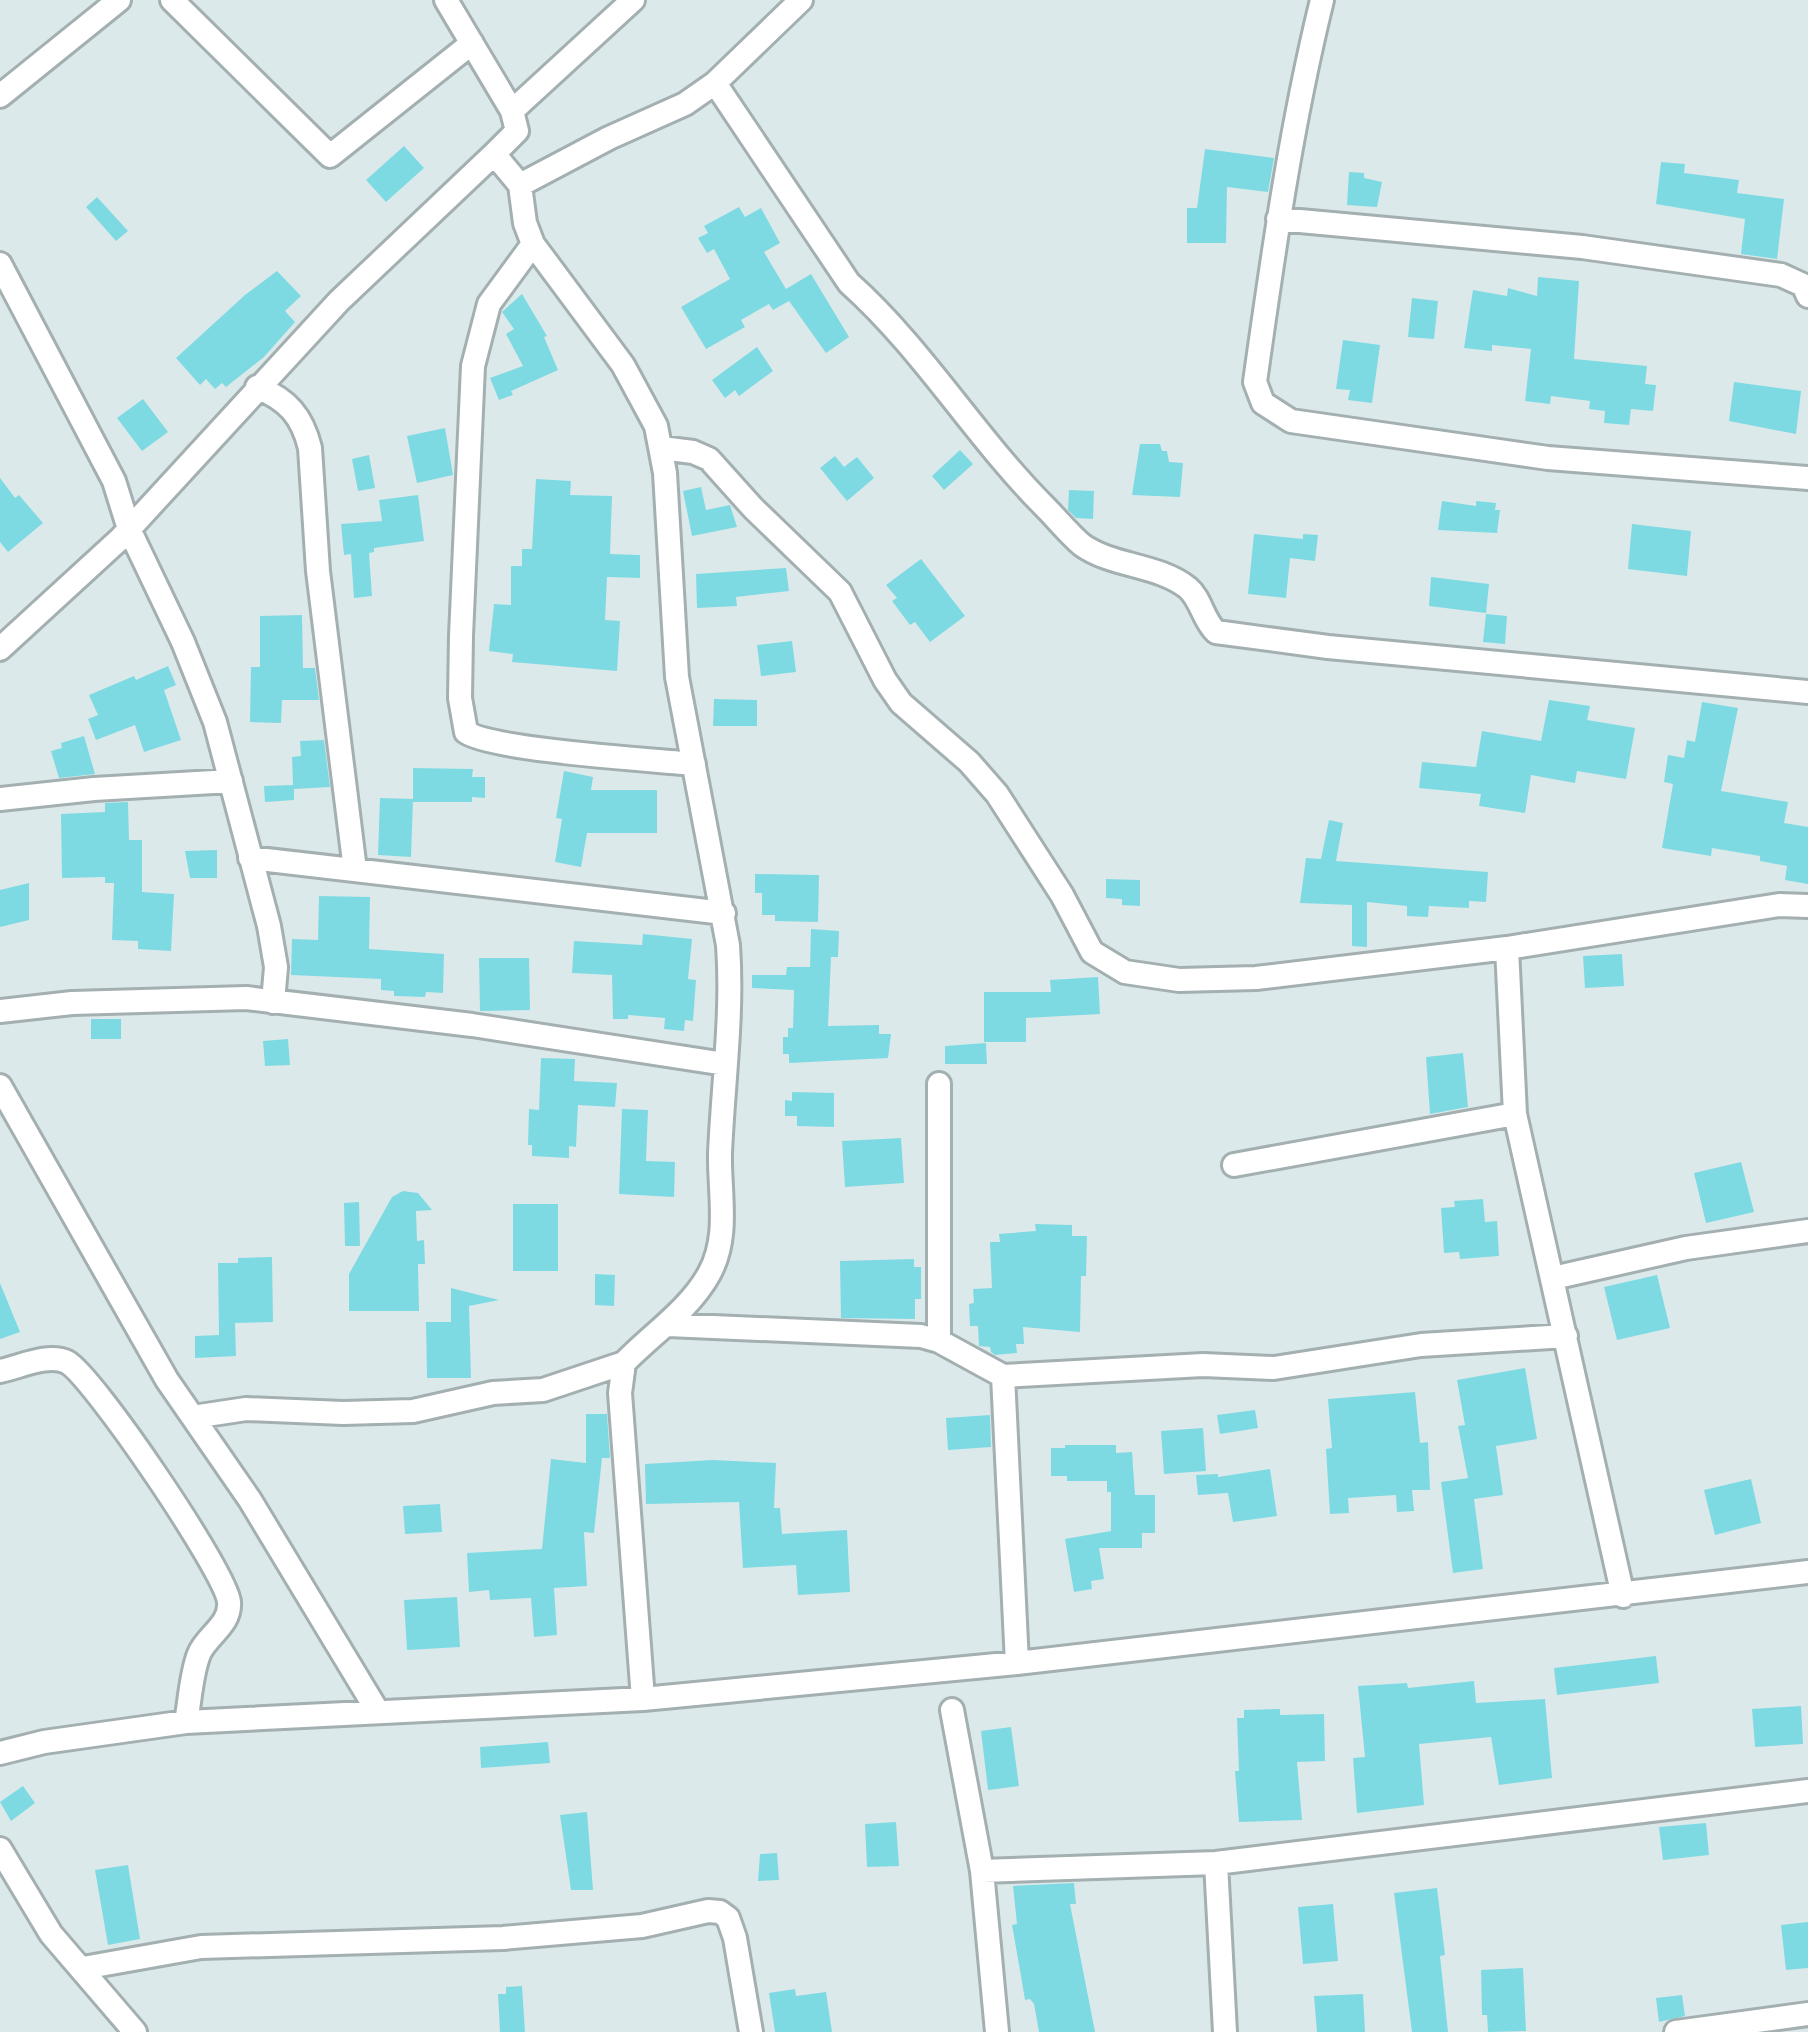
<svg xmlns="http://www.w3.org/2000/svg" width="1808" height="2032" font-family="'Fira Sans',sans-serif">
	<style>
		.building { fill: #7edae2 }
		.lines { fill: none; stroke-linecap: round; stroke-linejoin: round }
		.minor-casing { stroke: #a3afb0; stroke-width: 28 }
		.minor { stroke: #fff; stroke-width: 22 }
	</style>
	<rect width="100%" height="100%" fill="#dce9ea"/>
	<path class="building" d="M404,146L424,168L386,202L366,180Z
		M1205,149L1274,158L1268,192L1227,187L1226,243H1187V208H1197Z
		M1661,162L1685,164L1684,173L1739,180L1737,193L1784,199L1777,259L1741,254L1745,219L1656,204Z
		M1349,172L1364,173V178L1382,182L1377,207L1347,205Z
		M97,197L128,231L116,241L86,207Z
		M739,207L745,217L761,208L780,243L764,252L786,289L811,274L849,337L826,353L789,301L773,310L769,304L741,320L745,327L706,349L681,307L730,279L714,249L707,253L698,238L708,233L704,226Z
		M277,271L301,296L285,311L295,322L264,357L226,387L222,383L215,389L206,379L200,385L176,358L245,295Z
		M1538,277L1579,281L1574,359L1647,366L1645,384L1656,385L1653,411L1631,409L1629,425L1604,423L1605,411L1589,409L1590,401L1551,396L1550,404L1525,401L1531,349L1492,345V351L1464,348L1473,290L1507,296L1508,288L1537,296Z
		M522,294L547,336L544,337L558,370L511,391L513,395L499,400L490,378L523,366L506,334L514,329L502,312Z
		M1412,298L1438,301L1434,339L1408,337Z
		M1343,340L1380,345L1372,403L1348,400L1350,390L1336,389Z
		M757,347L773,371L739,396L735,390L725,398L712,380Z
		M1734,382L1801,391L1796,434L1729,421Z
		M143,399L168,432L142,451L117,418Z
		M445,428L453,475L417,483L407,436Z
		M1140,444H1160L1162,451H1167L1169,462L1183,463L1180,497L1132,495Z
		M960,450L973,464L944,490L932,476Z
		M369,455L375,488L358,491L352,459Z
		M835,456L844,467L857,457L874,478L847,501L820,468Z
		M0,478L15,498L19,495L43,523L8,552L0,542Z
		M536,479L571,481L570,495L612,496L610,554L640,555V578L607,577L605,620L620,621L617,671L512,662L513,654L489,651L494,604L511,605V566H522V549H532Z
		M701,487L706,510L730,505L737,527L692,536L683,491Z
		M1069,490L1094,491L1093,519L1076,518L1068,510Z
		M418,495L424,541L374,548V552L369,553L372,596L354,598L351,554L344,555L341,524L382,521L379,500Z
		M1442,501L1476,506V501L1496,503L1495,510H1500L1497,533L1438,530Z
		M1632,524L1691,531L1687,576L1628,569Z
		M1254,534L1303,539V534L1318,535L1315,561L1290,558L1286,598L1248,594Z
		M921,559L965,616L930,642L915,622L910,625L892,601L897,598L886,585Z
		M786,568L789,591L736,597L737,606L697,608L696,574Z
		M1431,577L1489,584L1486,613L1429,606Z
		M1486,614L1507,616L1505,644L1483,642Z
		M302,615L303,668H315L319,700H282L281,723L250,722L251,667H260V616Z
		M792,641L796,672L761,676L757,645Z
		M168,666L176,685L164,690L181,740L144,752L135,725L96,740L88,719L98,715L89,695L134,676L136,680Z
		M714,699L757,700V726H713Z
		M1549,700L1590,706L1587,720L1635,728L1626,779L1577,771L1575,783L1531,775L1525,813L1479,806L1481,794L1419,788L1422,762L1476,767L1482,731L1541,741Z
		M1702,702L1738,708L1721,791L1788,802L1784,823L1808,827V884L1785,880L1787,866L1760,861V856L1712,848L1711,856L1662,848L1673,784L1664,782L1668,755L1684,758L1687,740L1695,742Z
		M84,736L95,774L59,778L51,751L62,748L61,743Z
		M324,740L330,787L294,789V800L265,802L264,786L293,785L292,757L301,756L300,741Z
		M413,768L473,769L472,777H485V798L472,797V802H413Z
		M564,771L593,777L591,790H657V833H587L581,867L555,862L562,819L556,818Z
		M380,798L413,799L411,857L378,855Z
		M128,802L129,840H142V892L174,894L171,951L138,949V941L112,940L114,883H105V877L62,878L61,814L105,812V803Z
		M1329,820L1343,823L1336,861L1488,872L1486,902L1469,901V908L1429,906L1428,917L1407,916V906L1367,902V947L1352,946V905L1300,903L1306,858L1321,859Z
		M217,850V878H190L185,851Z
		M755,874L819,875L818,922L775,921V915H762V893H755Z
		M1106,879L1140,880V906L1122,905V899L1106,898Z
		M29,883V920L0,927V890Z
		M319,896L370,897L369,949L444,954L443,993L426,992L425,997L394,996V991L381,990V979L291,975L292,939L318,940Z
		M811,929L839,931L838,957H831L828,1026L879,1025V1034H891L888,1058L789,1063V1054H783V1037H788V1028H793L794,990L752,988V975H786L787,967H810Z
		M643,934L692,939L688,979L696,980L693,1021L685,1020L684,1031L664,1029L665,1018L628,1015V1019H613L612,975L572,973L574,941L642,945Z
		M1622,954L1624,986L1585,988L1583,956Z
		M479,958H529L530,1010L480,1011Z
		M1098,977L1100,1014L1026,1018V1042H984V992H1051L1050,980Z
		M91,1019H121V1039H91Z
		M288,1039L290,1065L265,1066L263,1041Z
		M986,1043L987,1064H945V1046Z
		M1463,1053L1468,1107L1430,1114L1426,1057Z
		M541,1058L575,1059L574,1081L617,1083L615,1107L578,1105L576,1147L569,1146V1158L532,1156V1145H528L529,1109L539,1110Z
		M792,1092L834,1093V1127L797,1126V1116H785V1100L792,1101Z
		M622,1109L648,1110L646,1161L675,1162L674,1197L619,1194Z
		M901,1138L904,1183L845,1187L842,1141Z
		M1741,1162L1754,1212L1706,1223L1694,1173Z
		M403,1191L418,1193L432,1210L416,1211L417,1241L424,1240L425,1264H418L419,1311H349V1274L392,1197Z
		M1483,1199L1485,1222L1497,1221L1499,1256L1460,1259L1459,1252L1444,1253L1441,1208L1455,1207L1454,1201Z
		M359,1202L360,1246H345L344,1203Z
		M513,1204H558V1271H513Z
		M1035,1224L1072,1225V1236H1087L1086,1276H1081L1080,1332L1023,1327L1024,1344H1016L1017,1353L995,1355L991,1352L990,1347L979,1346L978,1326H970L969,1304L974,1303L973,1289L992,1288L990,1242H1000L999,1234L1036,1231Z
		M272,1257L273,1322L235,1323L236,1356L195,1358V1336L219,1335L218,1263H238V1258Z
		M914,1259V1267H921V1299H915V1319L841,1318L840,1261Z
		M595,1274L615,1275L614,1306L595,1305Z
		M1657,1275L1670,1328L1617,1340L1604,1287Z
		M0,1283L20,1332L0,1339Z
		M451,1288L499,1300L469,1306L471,1378H427L426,1322H451Z
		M1525,1368L1537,1439L1496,1446L1503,1495L1474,1499L1483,1569L1453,1573L1441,1482L1468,1478L1458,1426L1465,1425L1457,1380Z
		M1415,1392L1420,1443L1428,1442L1430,1490H1412L1414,1511L1397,1512L1396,1495L1348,1498L1349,1513L1330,1514L1326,1449L1332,1448L1328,1399Z
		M1255,1410L1258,1428L1220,1434L1217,1415Z
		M586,1414H607L610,1458H602L594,1533L584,1532L587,1586L554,1588L557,1635L534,1637L531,1598L490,1600L489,1590L469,1592L467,1553L542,1549L551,1459L586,1463Z
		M990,1415L991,1447L948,1450L946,1418Z
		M1203,1428L1206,1471L1164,1474L1161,1431Z
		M1065,1445H1116V1453L1132,1452L1135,1495H1155V1533H1142V1548H1099L1104,1579L1091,1581L1092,1589L1074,1592L1065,1539L1111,1531V1492H1107V1481H1067V1476H1051V1448H1065Z
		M713,1460L776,1463L774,1508H780L782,1534L847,1530L850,1592L798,1595L796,1565L743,1568L739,1502L646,1504L645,1464Z
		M1270,1469L1277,1516L1233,1522L1228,1493L1198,1495L1196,1475L1218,1474V1477Z
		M1751,1479L1761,1523L1715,1535L1704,1490Z
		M440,1504L442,1532L405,1534L403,1506Z
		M457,1597L460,1647L407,1650L404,1600Z
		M1656,1656L1659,1683L1557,1695L1554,1668Z
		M1474,1681L1476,1703L1545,1699L1552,1778L1499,1785L1491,1737L1419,1744L1424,1805L1357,1813L1353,1758L1365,1757L1358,1686L1407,1683L1408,1688Z
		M1801,1706L1803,1744L1755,1747L1752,1709Z
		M1280,1709V1715L1324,1714L1325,1761L1297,1762L1302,1820L1239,1822L1235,1771H1239L1237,1718H1244V1710Z
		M1011,1727L1019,1786L988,1790L981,1731Z
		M548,1742L550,1763L481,1768L480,1747Z
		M23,1786L35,1803L11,1821L0,1802Z
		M587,1812L593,1890H571L560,1815Z
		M896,1822L899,1866L867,1867L865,1824Z
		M1706,1823L1709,1855L1663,1860L1659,1827Z
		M777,1853L779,1880L758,1881L760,1854Z
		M128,1865L140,1939L108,1945L95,1870Z
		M1074,1883L1076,1904H1070L1095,2032H1039L1034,2004L1030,1999L1025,2000L1021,1976L1012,1925L1017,1924L1013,1886Z
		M1437,1888L1445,1955L1440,1956L1448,2032H1412L1394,1893Z
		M1333,1904L1338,1961L1303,1964L1298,1907Z
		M1808,1922V1968L1786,1970L1781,1925Z
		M1523,1968L1526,2031L1488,2032L1487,2015H1482L1481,1970Z
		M522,1986L525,2032H500L498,1994H506V1987Z
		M795,1989L796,1996L826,1992L832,2032H775L769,1993Z
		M1363,1994L1365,2032H1317L1314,1996Z
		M1682,1995L1685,2016L1659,2022L1656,1998Z"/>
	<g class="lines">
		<g class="minor-casing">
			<path id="minor" d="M172,0L330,156L472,43
				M446,0L512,111L517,131L494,154L520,185L525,223L533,244L623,365L656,426L665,473L677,677L728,945C733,1014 723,1084 720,1153C719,1193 730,1237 709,1274C689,1310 652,1334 624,1363L620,1393L643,1699
				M1322,0C1291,126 1273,254 1255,382L1263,403L1291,421L1548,458L1808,478
				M715,83L849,283C923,349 975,437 1045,507C1057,519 1069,534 1082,545C1113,567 1158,564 1188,588C1201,599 1203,620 1216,632L1328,647L1808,692
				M0,96L119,0
				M512,111L633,0
				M520,185L609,138L685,104L715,83L801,0
				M1278,219L1582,247L1781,275L1803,285L1808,296
				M533,244L489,304L473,366L461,636L460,698L466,732C491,750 653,760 694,764
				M0,264L114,481L129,529L183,642L215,722L269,926L276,967L273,1002
				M257,387C288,400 302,416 310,448L318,571L355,870
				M661,448L693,452L709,459L753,508L840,592L885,680L901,703L969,762L997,794L1062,895L1092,952L1125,972L1179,980L1256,978L1507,948
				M0,649L121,538L339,301L494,154
				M0,799L94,789L231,781
				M250,858L724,913
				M0,1011L72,1003L246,998L472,1025L725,1064
				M939,1084V1341
				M0,1086L167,1380L250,1500L378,1712
				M1234,1165L1515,1114
				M1553,1278L1686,1248L1808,1231
				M668,1325L921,1336L939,1341L1003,1376L1203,1365L1274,1368L1421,1345L1566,1336
				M0,1371C20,1367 48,1353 67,1362C93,1376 226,1572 229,1602C231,1625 206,1636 199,1654C191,1674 190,1701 186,1722
				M1003,1376L1017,1663
				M193,1417L246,1409L343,1413L413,1411L493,1393L543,1390L624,1363
				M1623,1596L1515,1114L1507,948L1779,905L1808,906
				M952,1710L982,1871L997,2032
				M0,1753L44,1742L186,1722L643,1699L1017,1663L1808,1572
				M0,1849L51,1934L135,2032
				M1216,1863L1225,2032
				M982,1871L1216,1863L1808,1791
				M83,1968L201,1947L503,1938L642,1926L708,1911L720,1912L728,1918L735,1938L751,2032
				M1676,2032L1808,2014"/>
		</g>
		<use href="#minor" class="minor"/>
	</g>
</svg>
